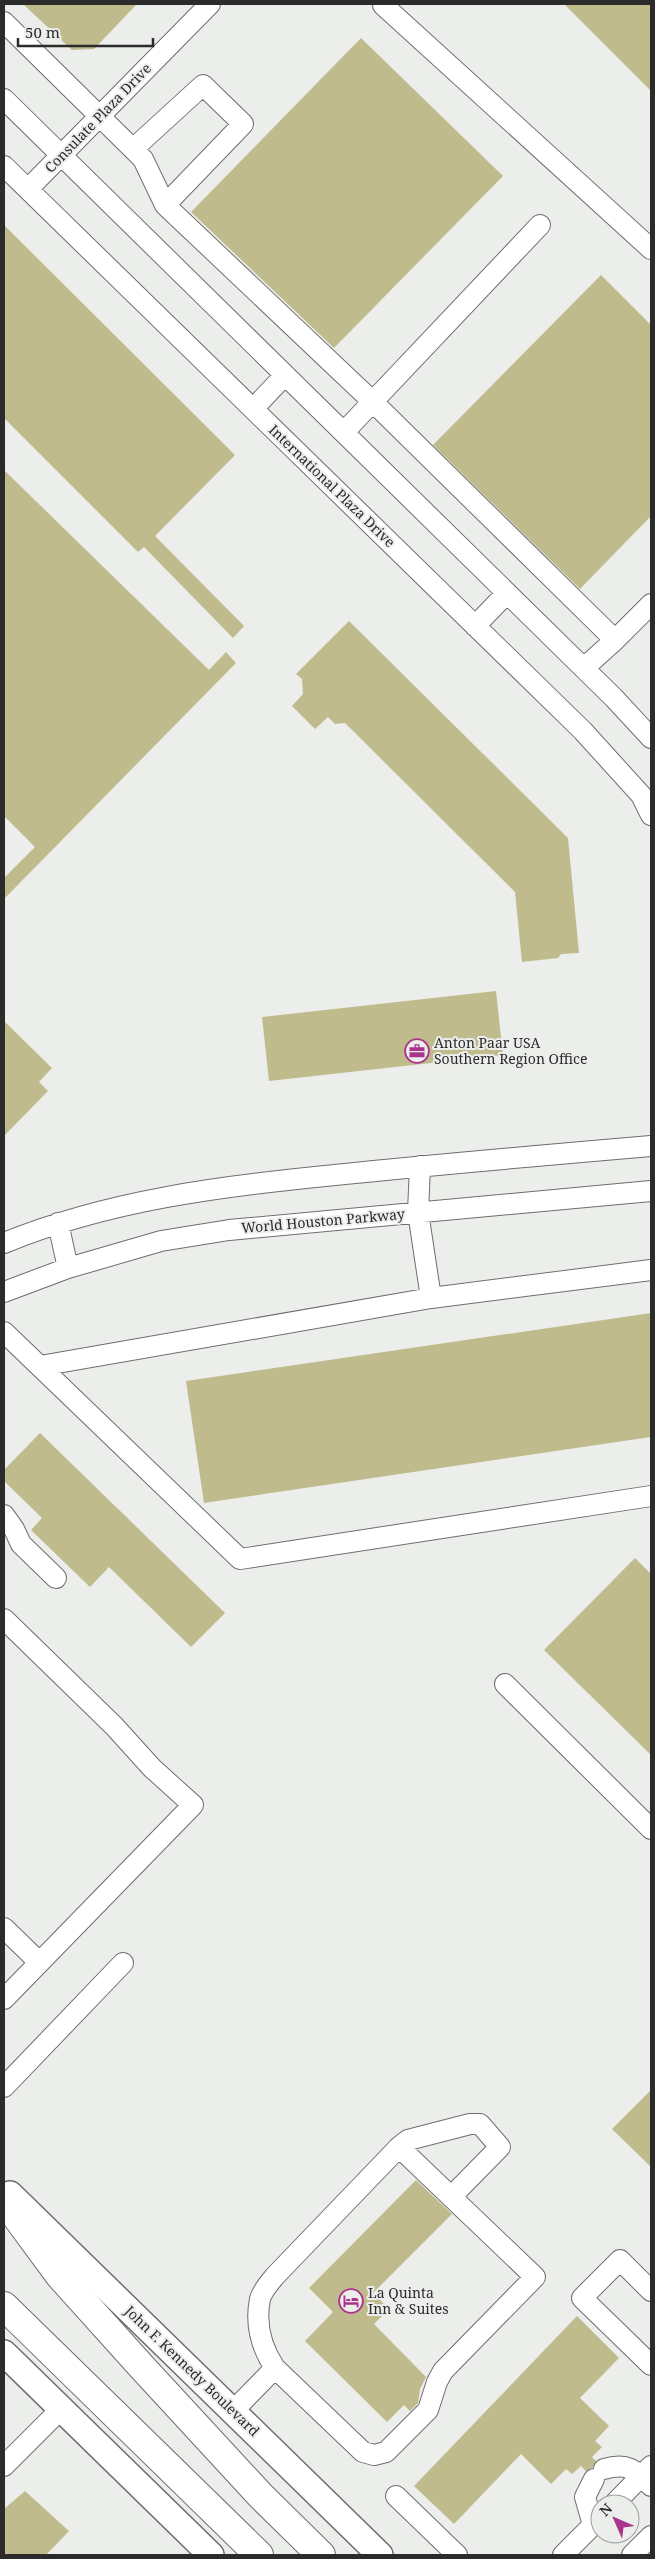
<svg xmlns="http://www.w3.org/2000/svg" width="655" height="2559" font-family="'Noto Serif',serif">
	<style>
		.building { fill: #c0bb8d }
		.lines { fill: none; stroke-linecap: round; stroke-linejoin: round }
		.minor-casing { stroke: #6d6f6c; stroke-width: 22 }
		.major-casing { stroke: #6d6f6c; stroke-width: 28 }
		.highway-casing { stroke: #6d6f6c; stroke-width: 30 }
		.minor { stroke: #fff; stroke-width: 20 }
		.major { stroke: #fff; stroke-width: 25 }
		.highway { stroke: #fff; stroke-width: 28 }
		.labels { text-anchor: middle; stroke-width: 4; stroke-linejoin: round; paint-order: stroke }
		.street-label { font-size: 14px; fill: #2a2b2a; stroke: #eceeeb }
		.poi-label { font-size: 14px; fill: #2a2b2a; stroke: #eceeeb; text-anchor: start }
	</style>
	<rect width="100%" height="100%" fill="#eceeeb"/>
	<path class="building" d="M23,4H137L94,49L72,50Z
		M564,4H651V91Z
		M361,38L503,176L334,348L191,212Z
		M4,225L235,455L155,536L244,626L233,638L144,547L138,552L4,418Z
		M601,275L651,325V516L580,589L433,445Z
		M4,470L209,670L226,652L236,663L4,899V878L35,847L4,816Z
		M349,621L568,838L579,953L561,954L558,958L522,962L515,892L345,723L335,724L328,717L315,729L292,706L303,694L302,679L296,674Z
		M496,991L503,1055L269,1081L262,1017Z
		M4,1021L52,1068L39,1082L48,1091L4,1136Z
		M651,1313V1437L204,1503L186,1381Z
		M40,1433L225,1613L191,1647L109,1567L90,1587L31,1530L42,1518L4,1481V1470Z
		M635,1558L651,1574V1755L544,1650Z
		M651,2090V2167L612,2129Z
		M416,2180L452,2214L373,2293L389,2309L374,2324L426,2377L420,2389L418,2403L410,2411L404,2405L387,2422L305,2341L333,2312L309,2288Z
		M577,2316L619,2358L580,2398L609,2426L595,2441L602,2447L592,2457L596,2461L593,2467L586,2471L581,2466L572,2474L566,2469L551,2484L521,2454L454,2524L414,2486Z
		M25,2491L69,2531L46,2555H4V2509Z"/>
	<g class="lines">
		<g class="minor-casing">
			<path id="minor" d="M383,5L651,249
				M4,22L143,159L165,205L374,403L615,640L651,604
				M4,99L614,698L651,738
				M133,149L203,85L243,124L165,205
				M4,166L583,731L641,795L651,815
				M28,189L210,4
				M253,409L285,375
				M344,432L540,225
				M475,626L507,593
				M584,668L615,640
				M420,1166L418,1212L431,1298
				M58,1223L68,1268
				M4,1243C109,1200 223,1186 335,1175C441,1164 546,1155 651,1146
				M4,1292L68,1268L161,1241L229,1230L651,1191
				M4,1332L240,1559L651,1496
				M40,1366L431,1298L651,1270
				M4,1515L14,1529L21,1544L56,1578
				M4,1619L114,1726L152,1768L193,1805L4,1999
				M505,1684L651,1829
				M4,1928L39,1962
				M4,2087L123,1963
				M399,2147L535,2277L443,2371L437,2382L428,2410L386,2452L374,2455L363,2452L275,2368C261,2347 255,2324 260,2299C262,2291 270,2282 275,2276Z
				M399,2147L408,2140L470,2124H480L500,2147L451,2197
				M651,2291L620,2260L582,2298L651,2365
				M233,2411L275,2368
				M4,2466L61,2409
				M604,2469C628,2462 635,2470 651,2486
				M396,2496L457,2555
				M614,2504L651,2466
				M593,2525L585,2497L594,2479
				M563,2555L600,2518
				M632,2555L651,2536"/>
		</g>
		<g class="major-casing">
			<path id="major" d="M10,2194L380,2555
				M4,2353L211,2555"/>
		</g>
		<g class="highway-casing">
			<path id="highway" d="M4,2200L60,2276L141,2366L261,2496L321,2555
				M4,2306L259,2555"/>
		</g>
		<use href="#minor" class="minor"/>
		<use href="#major" class="major"/>
		<use href="#highway" class="highway"/>
	</g>
	<defs>
		<g id="office-ring" transform="scale(1.25)"><circle r="9.5" fill="#eceeeb" stroke="#aa348b" stroke-width="1.5"/><path d="M-6-3h4V-5.5h4V-3h4V5H-6ZM-1-4.5V-3h2v-1.5ZM-6 0V1H6V0Z" fill="#aa348b"/></g>
		<g id="hotel-ring" transform="scale(1.25)"><circle r="9.5" fill="#eceeeb" stroke="#aa348b" stroke-width="1.5"/><path d="M-6-4.5h1.5V1H6V5H4.5V3h-9V5H-6ZM-4 0a1.8 1.8 0 1 1 3.6 0ZM.5 0V-2.5h3Q6-2.5 6 0Z" fill="#aa348b"/></g>
	</defs>
	<g fill-rule="evenodd">
		<use href="#office-ring" x="417" y="1051"/>
		<use href="#hotel-ring" x="351" y="2301"/>
	</g>
	<g class="labels">
		<g class="street-label">
			<text transform="translate(98 118) rotate(-46)" y="5">Consulate Plaza Drive</text>
			<text transform="translate(332 486) rotate(44)" y="5">International Plaza Drive</text>
			<text transform="translate(323 1221) rotate(-5)" y="5">World Houston Parkway</text>
			<text transform="translate(192 2371) rotate(44)" y="5">John F. Kennedy Boulevard</text>
		</g>
		<g class="poi-label">
			<text x="434" y="1048">Anton Paar USA<tspan x="434" dy="16">Southern Region Office</tspan></text>
			<text x="368" y="2298">La Quinta<tspan x="368" dy="16">Inn &amp; Suites</tspan></text>
		</g>
	</g>
	<rect width="655" height="2559" fill="none" stroke="#2a2b2a" stroke-width="10"/>
	<g transform="translate(615 2519) rotate(315)"><circle r="24" fill="#eceeeb" stroke="#9ea09e"/>
	<path d="M0-4L9 19L0 12L-9 19Z" fill="#aa348b"/>
	<text y="-8" font-size="14" font-weight="bold" text-anchor="middle" fill="#2a2b2a">N</text>
	</g>
	<path d="M18 38v8h135v-8" fill="none" stroke="#2a2b2a" stroke-width="2.5"/>
	<text x="25" y="38" font-size="15" fill="#2a2b2a" stroke="#eceeeb" stroke-width="4" paint-order="stroke">50 m</text>
</svg>
